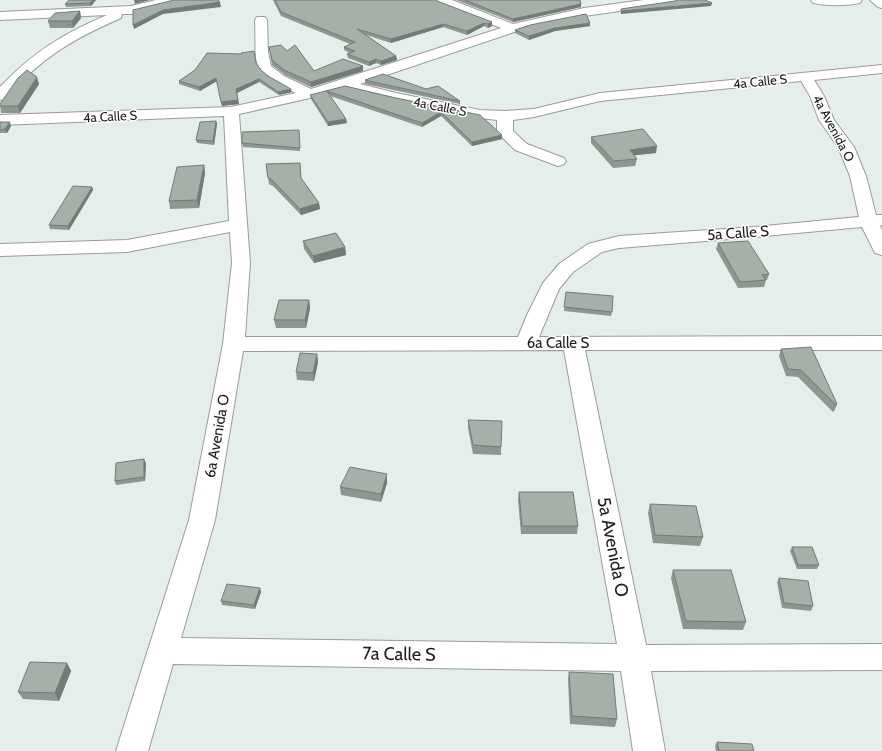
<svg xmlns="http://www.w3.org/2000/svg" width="882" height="751" font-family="Cabin,sans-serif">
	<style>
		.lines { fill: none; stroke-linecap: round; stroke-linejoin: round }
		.minor-casing { stroke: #9b9b9b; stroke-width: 2 }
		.minor { fill: #fff; fill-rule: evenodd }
		.wall { fill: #8d9790 }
		.shaded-wall { fill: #737b76 }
		.building { fill: #a4b0a8; stroke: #737b76 }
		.labels { text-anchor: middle; stroke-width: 3; stroke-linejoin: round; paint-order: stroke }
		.far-street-label { font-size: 13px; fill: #1e1e1e; stroke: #fff }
		.street-label { font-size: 15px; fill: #1e1e1e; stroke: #fff }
		.near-street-label { font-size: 18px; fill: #1e1e1e; stroke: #fff }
	</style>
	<rect width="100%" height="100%" fill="#e5eeea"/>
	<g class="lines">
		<g class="minor-casing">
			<path id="minor" d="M156,0H176L174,3L131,14H122L121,18C71,40 42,57 5,99L0,100V87C33,52 63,34 107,15L0,20V12L131,6Z
				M436,0H452L513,24L584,8L644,0H676L674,3L670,4L584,16L529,27L360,84L396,93L480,110L505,111L534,109L600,93L882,65V73L814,80L824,96L834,120L854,147L866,176L876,215H882V225L880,226L882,230V255L875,253L862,227L755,237L619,248L602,252L573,272L559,289L539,337L882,336V350H585L646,645L882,644V670L651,671L665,751H633L621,671L173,664L148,751H116L189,520L223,344L232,263L230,232L127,252L0,256V244L127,240L229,221L224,116L0,125V115L231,107L296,93C248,70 257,68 255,20L257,17H265L267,20L268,52L271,66L284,76L311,89L501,28L438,3ZM801,81L810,96L819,120L838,147L850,176L859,217L755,227L619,236L588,244L559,264L543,283L527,315L518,337H245L250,263L239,114L310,98L345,88L396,101L480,118L497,120V132L515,150L558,166L564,164L566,161L564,158L527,144L513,131V120L534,117L600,101ZM564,350L617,644L181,638L215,520L243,351Z
				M811,0H862L860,3C845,6 828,6 813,3Z
				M870,0H882V8L878,7Z"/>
		</g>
		<use href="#minor" class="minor"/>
	</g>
	<path class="wall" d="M69,0H96L91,6L66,7L65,4Z
		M273,0H437V1L492,22V26L488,28L484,26L467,35L443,27L391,43L366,35L396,56L397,60L381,65L376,63L369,66L348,58L347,54L350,53L344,50V47L350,44L281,16Z
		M456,0H580L581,7L513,22Z
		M80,11L81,18L73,28H50L48,21Z
		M590,23V26L555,31L529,40L515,33V30Z
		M269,47L287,51L314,71H363L311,87L285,75L272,65Z
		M241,53L256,63L261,70L268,76L292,92L279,95L259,82L237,93L239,104L222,106L217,81L200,91L179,84V81L195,70L242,54Z
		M365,80L460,101V104L365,84Z
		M39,84L20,113H1L0,104Z
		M345,86L396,98L480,115L502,139L472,146L441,116L422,127L330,96L346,119L347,123L328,126L311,99L310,95Z
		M216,121L217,124L214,145L197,143L196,140Z
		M0,122L11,126L7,133H0Z
		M299,130L300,151L243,147L242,143Z
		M591,137L656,153L634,155L637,159L635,166L613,168L591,143Z
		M300,163L301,178L319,203L320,209L301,215L273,186L269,184L266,164Z
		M204,165L205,173L199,208L170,209L169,201Z
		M92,187L93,190L69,230L50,229L49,225Z
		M303,241L345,247L346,255L314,263L304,249Z
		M718,243L769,274L767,280H766L764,287L738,288L716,249Z
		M566,292L612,312L611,316L564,311Z
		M309,300L310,308L306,328H276L274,320Z
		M781,349L837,404L834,411L833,412L798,377L786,376L779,356Z
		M317,354L318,362L314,381L297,380L296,372Z
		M468,420L501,447V455L473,454L468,428Z
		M146,463L145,481L116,485L115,481Z
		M387,474V483L381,502L341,495L340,487Z
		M519,492L578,526L577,534H521L518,500Z
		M650,504L703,537L700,546L653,543L648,513Z
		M792,547L819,565L817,569H797L790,551Z
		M673,570L746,622L743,630L683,629L671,578Z
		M779,578L813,606L811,611L782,608L777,582Z
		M260,588L261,592L255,609L222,605L221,601Z
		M67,663L71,671L59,701L23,699L18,692Z
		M569,672L617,719L615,727L570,724L568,680Z
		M717,742L754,751H716L715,746Z"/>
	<path class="shaded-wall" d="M93,0H96L91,6L90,3Z
		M134,0H150L135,4Z
		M220,2L221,7L163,14L134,29L133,25L163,10Z
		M712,3L711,6L621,14V11Z
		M581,4V7L513,22V19Z
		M80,11L81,18L73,28L72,21Z
		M492,22V26L488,28V24Z
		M484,23V26L467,35V31Z
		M590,23V26L555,31L529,40V36L555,28Z
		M443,24V27L391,43V39Z
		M396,56L397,60L381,65V61Z
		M376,59V63L369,66V62Z
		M363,66V71L311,87V82Z
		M37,77L39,84L20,113L18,106Z
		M216,78L217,81L200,91L199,87Z
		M259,79V82L237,93L236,89Z
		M291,89L292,92L279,95L278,92Z
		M238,100L239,104L222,106L221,102Z
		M441,112V116L422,127V123Z
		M346,119L347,123L328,126V122Z
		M216,121L217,124L214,145L213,141Z
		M10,122L11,126L7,133L5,129Z
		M502,135V139L472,146V142Z
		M657,146L656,153L629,156L630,150Z
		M204,165L205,173L199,208L197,200Z
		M92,187L93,190L69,230L68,226Z
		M319,203L320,209L301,215L300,209Z
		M345,247L346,255L314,263L313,256Z
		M309,300L310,308L306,328L305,320Z
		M317,354L318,362L314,381L313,373Z
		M837,404L834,411L833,412L836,405Z
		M144,459L146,463L145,481L144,477Z
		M387,474V483L381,502V494Z
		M260,588L261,592L255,609L254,605Z
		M67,663L71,671L59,701L55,693Z"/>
	<path class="building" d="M69,0H93L90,3L65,4Z
		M174,0H218L220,2L163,10L133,25V10Z
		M275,0H437V1L492,22L488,24L484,23L467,31L443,24L391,39L357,29L396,56L381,61L376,59L369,62L347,54L355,51L344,47L355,42L281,12Z
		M465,0H580L581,4L513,19Z
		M676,0H705L712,3L621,11V9L675,1Z
		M80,11L72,21H48L55,13Z
		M586,14L590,23L555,28L529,36L515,30L530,25Z
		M281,45L287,51L295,45L314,71L343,59L363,66L311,82L284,70L272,60L269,47Z
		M254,51L256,63L261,70L268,76L291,89L278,92L259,79L236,89L238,100L221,102L216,78L199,87L179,81L195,70L207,53L242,54L241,53Z
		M27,70L37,77L18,106H0V104L18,78Z
		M383,74L426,89L438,86L460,101L365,80Z
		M345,86L396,98L480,115L502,135L472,142L441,112L422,123L327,91L346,119L328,122L310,95Z
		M216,121L213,141L196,140L200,122Z
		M0,122H10L5,129L0,130Z
		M643,129L657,146L630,150L637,159L614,161L591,137Z
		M299,130L300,148L242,143V132Z
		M300,163L301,178L319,203L300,209L272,180L268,178L266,164Z
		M204,165L197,200L169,201L177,167Z
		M73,186L92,187L68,226L49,225Z
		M336,233L345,247L313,256L303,241Z
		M748,241L769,274L762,275L766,280L740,282L718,243Z
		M566,292L613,296L612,312L564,307Z
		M279,300H309L305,320H274Z
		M811,347L837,404L836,405L801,370L788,369L781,349Z
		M300,353L317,354L313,373L296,372Z
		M468,420L502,421L501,447L473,445Z
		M144,459V477L115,481L116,463Z
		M350,467L387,474L381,494L340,487Z
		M519,492H573L578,526H522Z
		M650,504L696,506L703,537L655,535Z
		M792,547H812L819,565H798Z
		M673,570H731L746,622L686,621Z
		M779,578L808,581L813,606L784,603Z
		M227,584L260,588L254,605L221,601Z
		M30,662L67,663L55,693L18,692Z
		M569,672L613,674L617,719L572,716Z
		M717,742L752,744L754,751H719Z"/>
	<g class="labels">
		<g class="far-street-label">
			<text transform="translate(760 81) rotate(-6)" y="5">4a Calle S</text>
			<text transform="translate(440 106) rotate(11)" y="5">4a Calle S</text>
			<text transform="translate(110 116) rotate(-3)" y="5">4a Calle S</text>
			<text transform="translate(834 128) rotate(62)" y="5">4a Avenida O</text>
		</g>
		<g class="street-label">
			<text transform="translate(738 233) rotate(-4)" y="5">5a Calle S</text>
			<text x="558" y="348">6a Calle S</text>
			<text transform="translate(217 436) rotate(-80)" y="5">6a Avenida O</text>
		</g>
		<g class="near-street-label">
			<text transform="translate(613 547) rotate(79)" y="6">5a Avenida O</text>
			<text transform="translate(399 654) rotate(1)" y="6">7a Calle S</text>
		</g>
	</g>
</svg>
